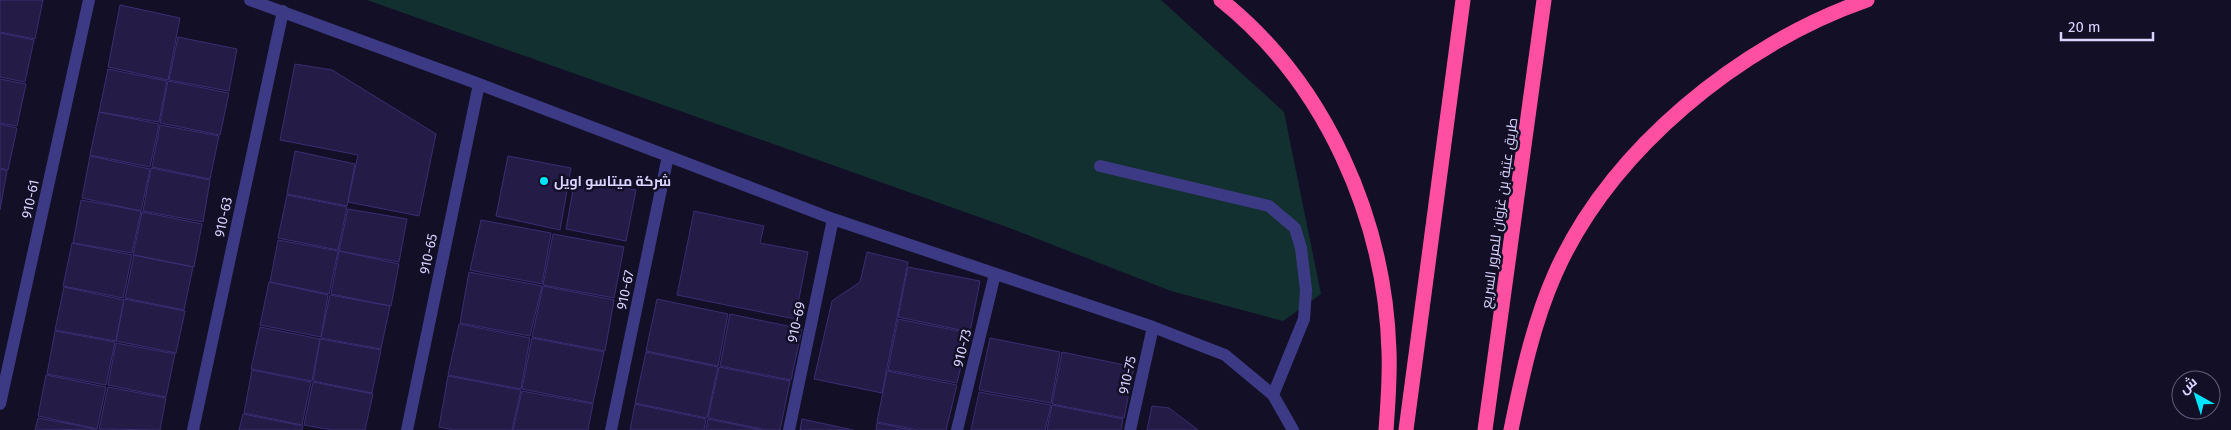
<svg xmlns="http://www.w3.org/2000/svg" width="2231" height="430" font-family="'Fira Sans',Cairo,sans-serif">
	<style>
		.green { fill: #12302f }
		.building { fill: #241b47; stroke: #3b2d73 }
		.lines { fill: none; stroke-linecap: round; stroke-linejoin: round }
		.minor { stroke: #3d3a85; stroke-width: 12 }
		.highway { stroke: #ff4fa3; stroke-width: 15 }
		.poi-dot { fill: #00e5ff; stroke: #130f26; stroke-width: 2 }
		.labels { text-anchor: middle; stroke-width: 5; stroke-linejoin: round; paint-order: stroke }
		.poi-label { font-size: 14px; font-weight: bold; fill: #d9d4ff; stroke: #130f26; text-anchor: start }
		.street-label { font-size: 14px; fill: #d9d4ff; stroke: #130f26 }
	</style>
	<rect width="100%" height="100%" fill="#130f26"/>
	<path class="green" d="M367,0H1161L1284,112L1321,294L1283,321L1171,291L1007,227Z"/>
	<path class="building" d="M0,0H43L35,39L0,32Z
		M120,5L180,18L168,80L108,67Z
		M0,33L34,40L25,82L0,77Z
		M178,37L237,49L229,91L169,80Z
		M295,64L332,70L436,134L419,216L348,202L358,155L280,140Z
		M108,69L167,81L159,122L99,112Z
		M0,79L26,84L17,126L0,123Z
		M168,81L229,93L220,135L160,123Z
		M99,112L159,124L150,167L90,155Z
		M0,124L17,128L8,170L0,168Z
		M160,125L219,136L210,179L152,167Z
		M295,151L355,164L347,206L287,194Z
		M90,156L150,169L141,211L82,198Z
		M508,156L571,168L560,230L496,216Z
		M151,168L210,180L203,222L143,211Z
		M0,169L7,171L0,210Z
		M575,179L636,190L626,241L566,229Z
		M287,195L347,207L338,250L278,238Z
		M81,200L141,211L132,253L73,243Z
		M348,209L407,219L399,262L339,251Z
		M694,211L764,226L760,243L808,252L795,319L677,295Z
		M142,212L202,224L194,267L133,255Z
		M481,220L551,233L542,284L470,270Z
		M553,234L624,247L614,298L543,285Z
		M278,240L338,251L329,294L270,282Z
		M72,243L132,255L123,298L63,286Z
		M339,251L399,264L391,306L331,294Z
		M867,252L908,262L882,393L814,379L832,301L860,282Z
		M134,255L193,267L184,310L125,298Z
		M908,267L980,281L970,332L898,317Z
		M469,272L542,286L530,336L460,323Z
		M269,282L328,295L321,337L260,325Z
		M543,286L614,300L605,351L532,337Z
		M64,287L124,300L116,341L55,330Z
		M330,295L390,306L381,349L321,338Z
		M124,299L185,311L176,353L116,341Z
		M657,299L728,314L718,366L646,351Z
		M730,314L802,329L791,380L720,366Z
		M898,319L969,333L957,383L888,370Z
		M459,324L530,338L521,389L448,375Z
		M260,327L320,339L312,381L251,369Z
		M55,331L115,342L106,385L47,374Z
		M532,338L604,352L593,403L522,389Z
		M990,338L1060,352L1051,403L979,390Z
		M320,339L381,350L372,393L313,381Z
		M116,343L175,354L166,397L108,385Z
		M646,352L718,367L707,418L635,403Z
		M1062,352L1134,367L1124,418L1052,404Z
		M719,367L790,381L780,430H767L708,418Z
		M252,370L311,382L302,425L244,413Z
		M887,371L957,385L946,430H919L877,422Z
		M46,375L106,387L97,429L38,416Z
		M448,376L521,390L512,430H454L439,427Z
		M313,382L373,394L365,430H332L304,425Z
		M108,387L166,398L160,430L99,429Z
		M522,391L593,404L588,430H513Z
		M979,392L1051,405L1045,430H971Z
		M635,404L706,419L704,430H630Z
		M1052,405L1123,419L1121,430H1047Z
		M1152,406L1169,408L1198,430H1147Z
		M243,414L303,426L302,430H239Z
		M38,418L97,429L35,430Z
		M708,419L762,430H706Z
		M802,419L853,430H800Z
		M877,423L911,430H876Z"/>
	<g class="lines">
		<path class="minor" d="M250,0L479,84L833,219L1153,327L1225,355L1273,395L1293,430
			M1100,166L1269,206L1295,228L1301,248L1306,290L1304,319L1273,395
			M0,404L89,0
			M193,430L283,11
			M407,430L479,84
			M611,430L668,156
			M789,430L833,219
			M957,430L995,274
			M1130,430L1153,327"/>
		<path class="highway" d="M1221,0C1325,83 1385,218 1389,351C1390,377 1388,404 1386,430
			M1406,430L1463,0
			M1485,430L1544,0
			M1511,430C1522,376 1533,324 1555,274C1610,150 1740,44 1867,0"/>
	</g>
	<circle class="poi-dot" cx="544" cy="181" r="5"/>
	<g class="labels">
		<g class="poi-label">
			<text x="554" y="186">شركة ميتاسو اويل</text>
		</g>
		<g class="street-label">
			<text transform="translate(30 199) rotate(-78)" y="5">910-61</text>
			<text transform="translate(1499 213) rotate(-82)" y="5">طريق عتبة بن غزوان للمرور السريع</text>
			<text transform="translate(223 217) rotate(-78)" y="5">910-63</text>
			<text transform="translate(428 254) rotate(-78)" y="5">910-65</text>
			<text transform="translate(625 290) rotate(-78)" y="5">910-67</text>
			<text transform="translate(796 322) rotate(-78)" y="5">910-69</text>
			<text transform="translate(962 348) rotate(-76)" y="5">910-73</text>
			<text transform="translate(1127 375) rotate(-78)" y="5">910-75</text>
		</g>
	</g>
	<g transform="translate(2196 395) rotate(321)"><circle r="24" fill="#130f26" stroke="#625e7d"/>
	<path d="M0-4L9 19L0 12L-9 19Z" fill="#00e5ff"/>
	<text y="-8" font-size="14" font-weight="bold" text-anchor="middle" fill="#d9d4ff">ش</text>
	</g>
	<path d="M2061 32v8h92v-8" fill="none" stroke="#d9d4ff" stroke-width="2.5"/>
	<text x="2068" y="32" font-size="15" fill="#d9d4ff" stroke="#130f26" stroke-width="4" paint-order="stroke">20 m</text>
</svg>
